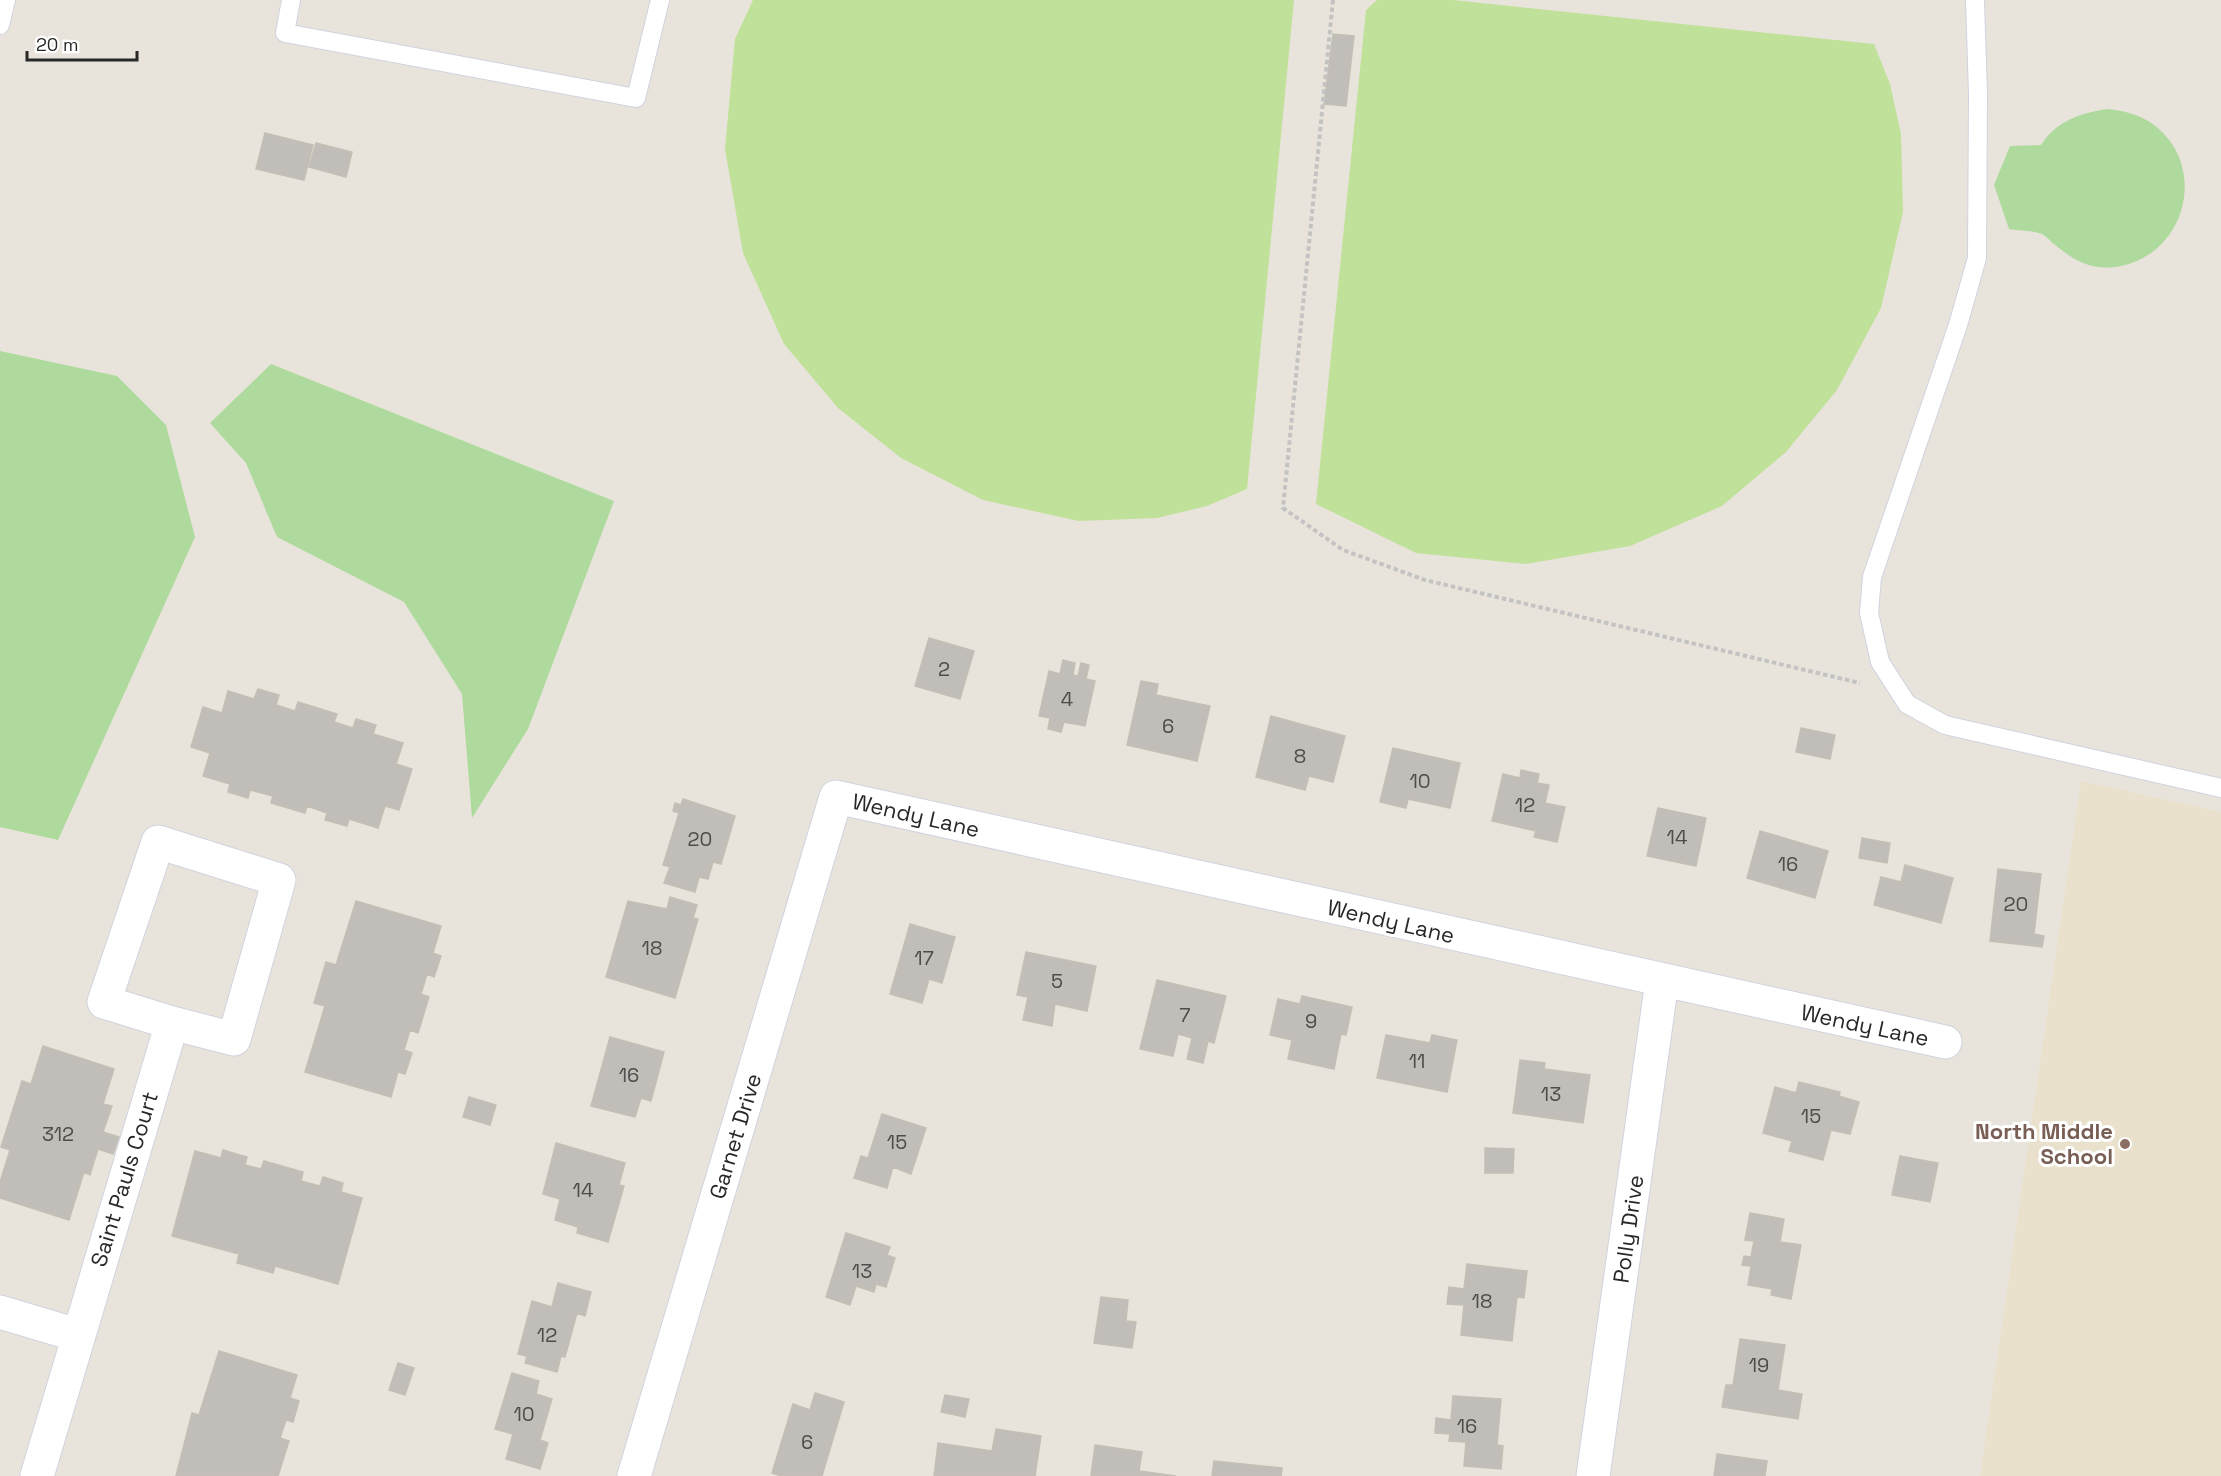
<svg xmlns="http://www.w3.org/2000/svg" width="2221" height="1476" font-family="'Space Grotesk',sans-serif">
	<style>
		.education { fill: #e9e1cc }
		.green { fill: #aeda9d }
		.pitch { fill: #bfe199 }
		.building { fill: #c1bdb8; stroke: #c4bfb5; stroke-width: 1.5 }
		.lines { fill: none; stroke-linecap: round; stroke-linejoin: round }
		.service-casing { stroke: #d0d3df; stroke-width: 20 }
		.minor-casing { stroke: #d0d3df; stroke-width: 35 }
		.path { stroke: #c3c3c3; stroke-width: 4; stroke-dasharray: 4.5 3; stroke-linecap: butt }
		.service { stroke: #fff; stroke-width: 18 }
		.minor { stroke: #fff; stroke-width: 33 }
		.education-dot { fill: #8d6e63; stroke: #fff; stroke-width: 2 }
		.labels { text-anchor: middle; stroke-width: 6; stroke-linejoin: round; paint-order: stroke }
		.number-label { font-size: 20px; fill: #4e4d4c }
		.street-label { font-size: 22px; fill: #282828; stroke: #fff }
		.education-label { font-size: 22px; font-weight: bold; fill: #785e54; stroke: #fff; text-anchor: end }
	</style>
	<rect width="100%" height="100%" fill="#e9e4db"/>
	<path class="education" d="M2081,781L2221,812V1476H1980Z"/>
	<path class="green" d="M2107,109C2124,111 2140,114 2154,125C2208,166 2187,252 2121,266C2088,273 2067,256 2045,236C2038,230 2018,231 2009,229L1994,185L2010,146L2041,145C2056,121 2081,113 2107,109Z
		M0,351L117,376L166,425L195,537L58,840L0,827Z
		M271,364L614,501L528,729L472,818L462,694L404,602L277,537L246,463L210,423Z"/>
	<path class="pitch" d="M753,0H1294L1247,489L1207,506L1157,518L1079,521L983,500L901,458L838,408L784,344L743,253L725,149L735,39Z
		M1377,0H1453L1874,44L1890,84L1901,134L1903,212L1881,308L1837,390L1786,452L1722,506L1630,546L1526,564L1416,553L1316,504L1366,10Z"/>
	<path class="building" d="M1333,34L1354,36L1346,106L1324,104Z
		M265,133L313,145L304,180L256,169Z
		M316,143L352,152L346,177L309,167Z
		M929,638L974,651L960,699L915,686Z
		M1063,660L1075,663L1073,675L1078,676L1081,663L1089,665L1086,679L1095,681L1085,726L1064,722L1061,732L1048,729L1050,718L1039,716L1049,671L1060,674Z
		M1141,681L1158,684L1156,695L1210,706L1197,761L1127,745Z
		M258,689L279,695L276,705L295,711L298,702L337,714L334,722L353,728L356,719L376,725L373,734L403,743L396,764L412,769L399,810L385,806L378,828L349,819L347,826L325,820L327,813L307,806L305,813L271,803L273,796L250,790L248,798L228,792L230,784L203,776L210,753L191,747L203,707L222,713L228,691L254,699Z
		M1271,716L1345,736L1333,782L1309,776L1305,790L1256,777Z
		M1801,728L1835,735L1830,759L1796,752Z
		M1393,748L1460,763L1450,808L1408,799L1406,808L1380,802Z
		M1521,770L1539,774L1537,783L1549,785L1545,803L1565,807L1557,842L1534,837L1536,831L1492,821L1503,774L1520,778Z
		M683,799L735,816L721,864L713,862L708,879L699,877L695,892L664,883L670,867L663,865L679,813L673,811L675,803L681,805Z
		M1658,808L1706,818L1696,866L1647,856Z
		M1760,831L1828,851L1815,898L1747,878Z
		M1862,838L1890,843L1887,863L1859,858Z
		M1905,865L1953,878L1941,923L1874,905L1881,877L1901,882Z
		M1998,869L2041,874L2034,934L2044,936L2042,947L1990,941Z
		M670,897L697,905L693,918L698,919L675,998L606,977L628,901L667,909Z
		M356,901L441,926L433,953L441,956L434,977L427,974L421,994L429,997L418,1033L410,1030L404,1050L412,1053L405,1074L398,1072L391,1097L305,1072L325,1006L314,1003L326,962L336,965Z
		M910,924L955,937L942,983L929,979L922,1003L890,994Z
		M1026,952L1096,966L1087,1011L1055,1004L1052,1026L1023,1020L1028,997L1017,995Z
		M1157,980L1226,996L1214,1043L1208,1041L1203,1063L1187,1059L1192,1038L1178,1034L1173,1056L1140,1049Z
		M1302,996L1352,1007L1346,1035L1341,1034L1334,1069L1288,1059L1292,1040L1270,1035L1278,999L1300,1004Z
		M1386,1035L1430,1043L1432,1035L1457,1040L1447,1092L1377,1078Z
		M610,1037L664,1052L651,1101L641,1098L635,1117L591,1106Z
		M43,1046L114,1069L103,1104L112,1106L103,1132L119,1137L113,1154L98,1149L90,1175L84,1172L69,1220L0,1198V1182L10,1150L1,1147L22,1081L31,1084Z
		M1520,1060L1545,1063L1544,1069L1590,1075L1583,1123L1513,1113Z
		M1799,1082L1840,1092L1839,1096L1859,1102L1850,1134L1831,1130L1823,1160L1789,1151L1792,1141L1763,1133L1775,1087L1796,1093Z
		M469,1097L496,1105L490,1125L463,1117Z
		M882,1114L926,1128L911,1174L893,1167L887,1188L854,1178L861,1156L868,1158Z
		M556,1143L625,1163L619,1185L624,1186L608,1242L577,1233L578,1227L555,1220L560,1199L543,1194Z
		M1485,1148L1514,1149L1513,1173H1485Z
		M223,1150L247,1157L245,1165L261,1169L264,1161L303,1172L301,1181L320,1186L323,1177L343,1183L341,1192L362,1198L338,1284L275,1266L273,1273L237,1263L239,1254L172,1236L195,1151L221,1158Z
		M1900,1156L1938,1163L1930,1202L1892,1195Z
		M1750,1213L1784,1219L1780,1242L1801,1245L1791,1299L1771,1295L1772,1289L1748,1285L1751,1266L1742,1265L1744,1256L1751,1257L1754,1241L1745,1240Z
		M846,1233L890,1247L887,1255L895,1258L886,1287L876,1284L874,1292L856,1286L850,1305L826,1297Z
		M1467,1264L1527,1271L1524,1298L1517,1297L1512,1341L1461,1335L1464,1305L1447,1304L1449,1287L1464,1289Z
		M558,1283L591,1292L585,1316L577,1313L565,1357L561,1356L557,1372L525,1363L527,1356L518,1354L532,1301L552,1307Z
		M1101,1297L1128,1300L1126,1321L1136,1322L1132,1348L1094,1343Z
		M1740,1339L1785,1345L1778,1390L1802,1394L1798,1419L1722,1407L1726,1385H1733Z
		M219,1351L297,1375L290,1398L299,1401L293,1422L286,1420L280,1438L289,1441L278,1476H176L192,1413L199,1415Z
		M398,1363L414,1368L405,1395L389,1390Z
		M512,1373L539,1381L536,1394L552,1399L540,1440L548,1443L540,1469L506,1459L513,1434L495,1429Z
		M815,1393L844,1402L822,1476H781L772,1473L793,1404L810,1410Z
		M945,1395L969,1399L965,1417L941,1412Z
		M1453,1396L1501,1399L1497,1445L1503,1446L1501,1469L1464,1466L1466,1442L1449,1441L1450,1434L1435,1433L1436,1418L1451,1420Z
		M996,1429L1041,1436L1035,1476H934L938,1443L992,1451Z
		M1095,1445L1142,1452L1139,1471L1176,1476H1091Z
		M1717,1454L1767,1461L1765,1476H1714Z
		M1214,1461L1282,1468L1281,1476H1212Z"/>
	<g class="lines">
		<g class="service-casing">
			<path id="service" d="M291,0L285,33L636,98L660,0
				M1975,0L1978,94L1977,258L1958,325L1872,577L1869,613L1880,662L1907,704L1945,725L2221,788
				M0,25L6,0"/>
		</g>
		<g class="minor-casing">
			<path id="minor" d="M0,1312L77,1335
				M37,1476L172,1023L234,1039L279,880L158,842L104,1002L172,1023
				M634,1476L836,797L1945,1042
				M1593,1476L1662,981"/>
		</g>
		<path class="path" d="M1333,0L1283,508L1343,550L1425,580L1860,683"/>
		<use href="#service" class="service"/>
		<use href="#minor" class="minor"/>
	</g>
	<circle class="education-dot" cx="2125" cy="1144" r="6"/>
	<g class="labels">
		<g class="number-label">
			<text x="944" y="676">2</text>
			<text x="1067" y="706">4</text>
			<text x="1168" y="733">6</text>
			<text x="1300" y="763">8</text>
			<text x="1420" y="788">10</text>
			<text x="1525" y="812">12</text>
			<text x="1677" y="844">14</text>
			<text x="700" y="846">20</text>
			<text x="1788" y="871">16</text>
			<text x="2016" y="911">20</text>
			<text x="652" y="955">18</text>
			<text x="924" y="965">17</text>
			<text x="1057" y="988">5</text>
			<text x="1185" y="1022">7</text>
			<text x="1311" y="1028">9</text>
			<text x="1417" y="1068">11</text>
			<text x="629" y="1082">16</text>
			<text x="1551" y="1101">13</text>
			<text x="1811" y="1123">15</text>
			<text x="58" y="1141">312</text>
			<text x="897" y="1149">15</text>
			<text x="583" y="1197">14</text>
			<text x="862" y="1278">13</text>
			<text x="1482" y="1308">18</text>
			<text x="547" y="1342">12</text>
			<text x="1759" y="1372">19</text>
			<text x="524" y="1421">10</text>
			<text x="1467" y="1433">16</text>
			<text x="807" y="1449">6</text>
		</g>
		<g class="street-label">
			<text transform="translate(916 815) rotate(13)" y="8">Wendy Lane</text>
			<text transform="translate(1391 921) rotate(13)" y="8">Wendy Lane</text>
			<text transform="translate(1865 1025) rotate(12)" y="8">Wendy Lane</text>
			<text transform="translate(735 1136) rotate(-73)" y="8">Garnet Drive</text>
			<text transform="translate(124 1179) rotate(-73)" y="8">Saint Pauls Court</text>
			<text transform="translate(1628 1229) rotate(-82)" y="8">Polly Drive</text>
		</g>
		<g class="education-label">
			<text x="2113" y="1139">North Middle<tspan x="2113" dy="25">School</tspan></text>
		</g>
	</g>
	<path d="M27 51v9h110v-9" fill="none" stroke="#282828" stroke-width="3"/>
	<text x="36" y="51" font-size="18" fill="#282828" stroke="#ffffff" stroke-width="4.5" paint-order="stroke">20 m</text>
</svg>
